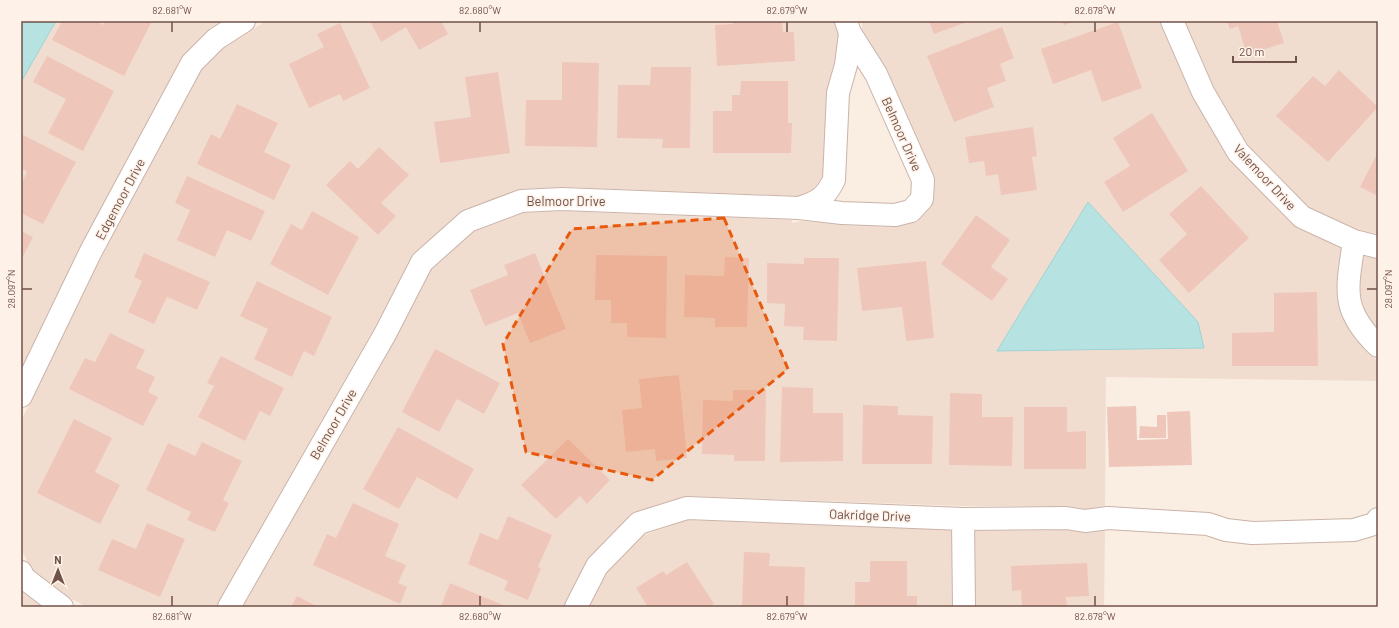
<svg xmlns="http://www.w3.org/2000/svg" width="1399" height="628" font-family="Barlow,sans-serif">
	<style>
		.residential { fill: #f1ddd0 }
		.water { fill: #b7e2e2; stroke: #9ed3d3 }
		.building { fill: #eec7ba }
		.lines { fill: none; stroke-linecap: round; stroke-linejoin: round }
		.minor-casing { stroke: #cab3a9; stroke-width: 24 }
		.minor { stroke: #fff; stroke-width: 22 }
		.marked { fill: #e8590c; fill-opacity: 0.2; stroke: #e8590c; stroke-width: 3; stroke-dasharray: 8 5; stroke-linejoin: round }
		.ticks { fill: none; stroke: #70524a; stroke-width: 1.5 }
		.labels { text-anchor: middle; stroke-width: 3; stroke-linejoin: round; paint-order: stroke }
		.street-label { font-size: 13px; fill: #70524a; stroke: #fef1e7 }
		.neatline { fill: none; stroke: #70524a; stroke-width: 1.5 }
		.ticks-label { font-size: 10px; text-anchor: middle; fill: #70524a }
	</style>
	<rect width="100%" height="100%" fill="#faede1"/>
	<path class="residential" d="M56,21H222L211,28L185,54L82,245L21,371V82Z
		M266,21H834L839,34L835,62L827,92L823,177L819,185L811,191L798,196L563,187L520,189L461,212L413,256L375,327L216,607H87L64,595L32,570L21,549V421L101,258L200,71L222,49Z
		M857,21H1160L1194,99L1231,161L1295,226L1342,249L1337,283L1341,315L1356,340L1378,362V381L1106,377L1105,506L1085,509L1066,506H963L688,496L632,514L588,560L564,607H242L393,340L430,270L473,232L523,213L562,211L791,220L793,223L801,221L842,225L894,227L918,220L929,209L933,200V174L886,69L862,30V23Z
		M1184,21H1378V234L1357,229L1308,207L1246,144L1212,86Z
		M1363,256L1378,259V330L1371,323L1362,309L1359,285Z
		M688,520L952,530L953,607H589L606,573L644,535Z
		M1066,530L1087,533L1105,530L1104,607H975L974,531Z
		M21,590L42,607H21Z"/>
	<path class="water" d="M21,21H56L21,82Z
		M1088,202L1198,322L1204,348L997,351Z"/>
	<path class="building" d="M62,21H96L103,25L105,21H152L124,76L52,40Z
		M370,21H441L448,34L419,50L406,27L381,42Z
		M733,21H782L783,32H794L795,61L717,66L715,25L733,24Z
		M929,21H970L934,34Z
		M1062,21H1076L1064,25Z
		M1227,21H1277L1284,43L1247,55L1238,26L1230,29Z
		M1118,22L1142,88L1102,102L1091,70L1053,84L1041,49Z
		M340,23L370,88L343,101L340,94L309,108L289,64L324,47L317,34Z
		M1002,27L1014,58L1000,64L1006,81L987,88L994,107L954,122L927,56Z
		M47,56L114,91L83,151L48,133L66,99L33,82Z
		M562,62L599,63L597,147L525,146L526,100H562Z
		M651,67H691L690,148H662L663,139L617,138L618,85H650Z
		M1339,70L1378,107L1328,162L1276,116L1313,76L1325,86Z
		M498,72L510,153L440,163L434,122L471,117L465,77Z
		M741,81H788V123H792L791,153H713V111H732V95H740Z
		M237,104L278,123L264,152L291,165L274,200L197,164L211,134L220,139Z
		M1152,113L1188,171L1123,212L1104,182L1130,166L1113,138Z
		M1033,127L1037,156L1032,157L1037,190L1001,195L998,174L986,176L984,161L969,163L965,137Z
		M21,134L76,162L43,224L21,213V184L27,172L21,168Z
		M379,147L409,175L381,203L396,216L378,235L326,185L350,161L358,169Z
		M1378,152V196L1360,187Z
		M187,176L265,211L251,241L227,230L215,257L177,240L190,210L175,203Z
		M1201,186L1249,238L1189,293L1159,260L1187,234L1169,214Z
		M312,211L359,237L328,295L270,264L291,224L302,230Z
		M976,215L1010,240L991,267L1008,279L992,301L941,264Z
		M21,231L33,237L21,260Z
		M144,253L210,282L197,310L167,297L154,324L128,312L142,281L134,277Z
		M535,253L566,329L530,343L518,313L485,326L470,290L508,275L504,265Z
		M596,255L667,256L666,338L627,337V323H611V300H595Z
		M725,257L749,258L747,327H715V318L684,317L685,275L724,276Z
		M804,258H839L837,341L803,340L804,327L784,326L785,304L767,303V263L804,264Z
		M926,261L934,338L906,341L902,307L862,311L857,268Z
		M257,281L332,317L314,356L304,351L292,377L254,359L268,329L240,316Z
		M1317,292L1318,366H1232V333L1274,332V293Z
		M110,333L145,350L136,368L155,377L148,392L158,397L143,426L69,389L85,358L95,362Z
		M435,349L500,383L484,414L457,399L439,432L402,412Z
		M221,356L284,388L270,416L260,411L245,441L198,417L214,386L207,383Z
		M679,375L687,458L656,461L655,449L626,452L622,410L642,408L639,379Z
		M782,387L813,388V413H843V461L780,462Z
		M733,390H766L765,461H734V455L702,454L703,400L733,401Z
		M950,393L982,394V417H1013L1012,466L949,465Z
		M863,405L898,406V415L933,416L932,464H862Z
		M1136,406L1137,440L1168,439L1167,412L1190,411L1192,465L1109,467L1107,407Z
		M1024,407H1067V432L1086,431V469H1024Z
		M1157,415H1166V438H1139L1140,426L1157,427Z
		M74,419L112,438L95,472L120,485L100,524L37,493Z
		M398,427L474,469L457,499L417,477L399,509L363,489Z
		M568,439L610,480L587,504L580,496L556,519L521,485Z
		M202,442L242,461L223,500L229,503L215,532L187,520L191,512L146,490L168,443L195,456Z
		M353,503L399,524L385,556L406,565L398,583L407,587L400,604L313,565L327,534L336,538Z
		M508,516L552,535L538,567L541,568L528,600L504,590L508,581L468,564L480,533L498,540Z
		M147,523L185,539L160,597L98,570L112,539L136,549Z
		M744,552L770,553L769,566L805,567L804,607H742Z
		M870,561H907V596H917V607H855V582H870Z
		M687,562L714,604L708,607H648L636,588L663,571L666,575Z
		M1087,563L1089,596L1066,597L1067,607H1022L1021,590L1012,591L1011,566Z
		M450,583L508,607L441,606Z
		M297,596L318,607H291Z"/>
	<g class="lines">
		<g class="minor-casing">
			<path id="minor" d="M1172,21L1203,92L1238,152L1302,217L1354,241L1378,247
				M799,208C818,202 825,198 834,180L838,93L846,65L850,33
				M1354,241C1347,290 1340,309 1378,346
				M21,396L91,251L192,63L216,39L244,21
				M963,519L964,607
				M21,572L24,578L62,607
				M229,607L385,334L422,262L468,221L521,201L562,199L799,208L842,213L895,215L911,211L922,199L923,180L876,74L850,33L846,21
				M576,607L597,566L639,523L687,508L963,519L1066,518L1085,521L1108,518L1208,524L1226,530L1252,533L1354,530L1374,524L1378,519"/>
		</g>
		<use href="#minor" class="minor"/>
	</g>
	<path class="marked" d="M724,218L788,369L652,480L526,452L503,344L572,229Z"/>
	<path class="ticks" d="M172,22V32M480,22V32M787,22V32M1095,22V32M22,289H32M1367,289H1377M172,596V606M480,596V606M787,596V606M1095,596V606"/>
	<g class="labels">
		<g class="street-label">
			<text transform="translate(902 134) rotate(66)" y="5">Belmoor Drive</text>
			<text transform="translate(1265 177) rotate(47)" y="5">Valemoor Drive</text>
			<text transform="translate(120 199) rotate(-62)" y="5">Edgemoor Drive</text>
			<text x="566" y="206">Belmoor Drive</text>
			<text transform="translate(333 424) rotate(-60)" y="5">Belmoor Drive</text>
			<text transform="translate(870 515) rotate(2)" y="5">Oakridge Drive</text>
		</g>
	</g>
	<rect width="1399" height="628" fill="none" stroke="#fef1e7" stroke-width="44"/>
	<g transform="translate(58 570)" stroke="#fef1e7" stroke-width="3" paint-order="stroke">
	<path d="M0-3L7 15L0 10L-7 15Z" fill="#70524a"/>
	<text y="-6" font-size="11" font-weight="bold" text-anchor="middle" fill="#70524a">N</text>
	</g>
	<path d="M1233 56v6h63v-6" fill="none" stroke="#70524a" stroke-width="2"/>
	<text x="1239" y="56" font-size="12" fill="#70524a" stroke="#fef1e7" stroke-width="3" paint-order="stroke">20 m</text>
	<rect x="22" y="22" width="1355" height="584" class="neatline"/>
	<g class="ticks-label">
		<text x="172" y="14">82.681°W</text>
		<text x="480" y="14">82.680°W</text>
		<text x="787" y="14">82.679°W</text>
		<text x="1095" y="14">82.678°W</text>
		<text transform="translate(11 289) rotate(-90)" y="4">28.097°N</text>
		<text transform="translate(1388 289) rotate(-90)" y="4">28.097°N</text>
		<text x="172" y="620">82.681°W</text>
		<text x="480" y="620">82.680°W</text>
		<text x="787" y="620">82.679°W</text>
		<text x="1095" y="620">82.678°W</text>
	</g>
</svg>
